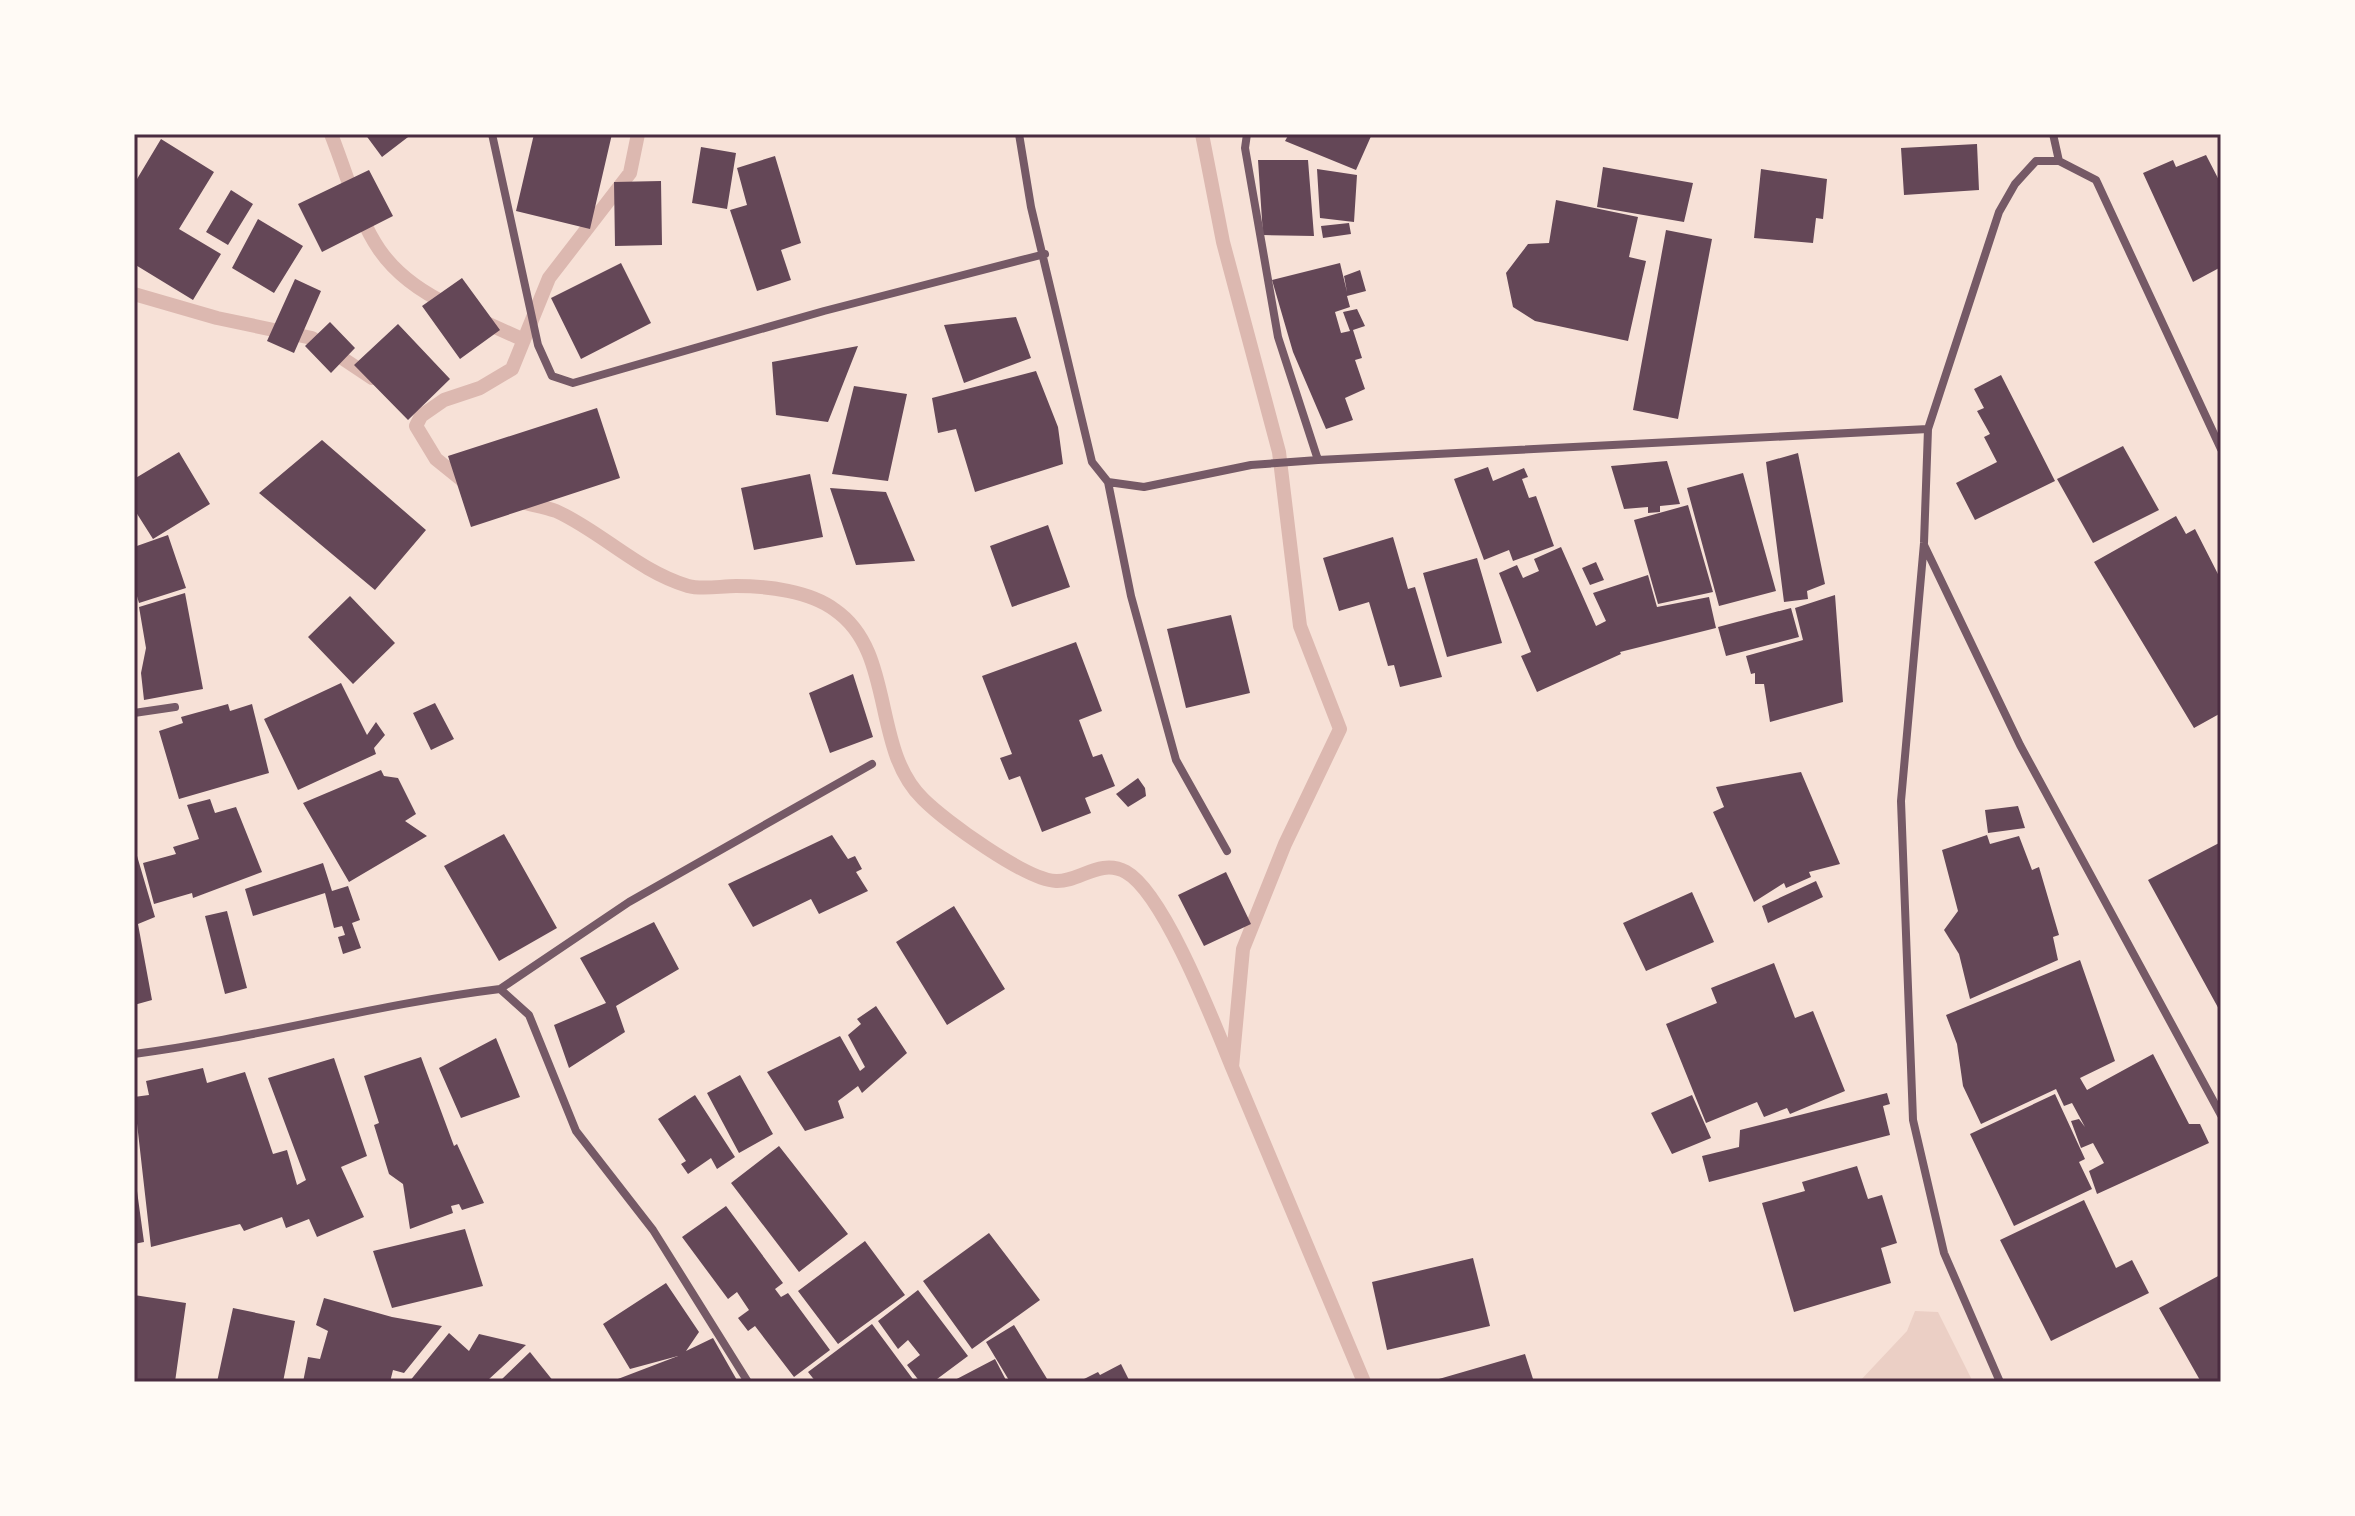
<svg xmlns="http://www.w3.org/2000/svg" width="2355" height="1516" font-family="'Noto Sans',sans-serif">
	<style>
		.green { fill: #ebcfc5 }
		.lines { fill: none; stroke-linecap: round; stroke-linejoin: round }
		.stream { stroke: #dcb8b0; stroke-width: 14 }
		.building { fill: #644757 }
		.minor { stroke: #755966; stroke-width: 8 }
		.neatline { fill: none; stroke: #4a2c40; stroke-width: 3 }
	</style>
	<rect width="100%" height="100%" fill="#f7e1d7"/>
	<path class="green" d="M1915,1311L1938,1312L1973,1382H1859L1907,1331Z"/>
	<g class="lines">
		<path class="stream" d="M331,134C363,216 365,266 451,306
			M1202,134L1223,242L1279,452L1300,626L1340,729L1285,844L1243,949L1232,1067L1364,1382
			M134,294L217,318L312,338L372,378
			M484,322L524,340
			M467,484L436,459L416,426L421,416L444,400L480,388L512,369L549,278L630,173L638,134
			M521,502C532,505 545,507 556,511C602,532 638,571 688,586C702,590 721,586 736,586C767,586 810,591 835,610C896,652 871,749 923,799C945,821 1026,880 1056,881C1079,882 1100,858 1126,872C1164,893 1214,1023 1232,1067"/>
	</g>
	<path class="building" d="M365,134H412L382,157Z
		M534,134H612L590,229L516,211Z
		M1289,134H1372L1356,170L1285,141Z
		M161,139L214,172L179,229L221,254L193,300L134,264V184Z
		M1977,144L1979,190L1904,195L1901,148Z
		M701,147L736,153L727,209L692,203Z
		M2206,155L2221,184V267L2193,282L2143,173L2173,160L2176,167Z
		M775,156L801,243L781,250L791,280L757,291L730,210L747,205L737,168Z
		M1258,160H1308L1314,236L1263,235Z
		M1603,167L1693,183L1684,222L1597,207Z
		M1317,169L1357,175L1354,222L1320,218Z
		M1761,169L1827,179L1823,219L1816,218L1813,243L1754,238Z
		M369,170L393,216L322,252L298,204Z
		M661,181L662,245L615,246L614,182Z
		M231,190L253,204L228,245L206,232Z
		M1556,200L1638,217L1629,257L1646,261L1628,341L1535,321L1513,307L1506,273L1528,244L1549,243Z
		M258,219L303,246L274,293L232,268Z
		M1349,223L1351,234L1323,238L1321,226Z
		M1666,230L1712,239L1678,419L1633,410Z
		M621,263L651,323L581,359L551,298Z
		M1340,263L1347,292L1344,276L1360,270L1366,291L1347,296L1350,307L1335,312L1341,333L1350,331L1343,312L1357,309L1365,326L1353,330L1362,358L1355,360L1365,389L1345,398L1353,420L1326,429L1293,352L1272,280Z
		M462,278L500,330L460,359L422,306Z
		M295,279L321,291L294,353L267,341Z
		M1016,317L1031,358L964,383L944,325Z
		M330,322L355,348L331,373L305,346Z
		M398,324L450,379L408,420L354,365Z
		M858,346L828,422L776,415L772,362Z
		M1036,371L1058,427L1063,464L975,492L956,429L938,433L932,398Z
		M2001,375L2055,481L1975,520L1956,483L1997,462L1984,437L1990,434L1977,411L1984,408L1974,389Z
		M854,386L907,394L888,481L832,474Z
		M597,408L620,478L471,527L448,456Z
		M322,440L426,530L375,590L259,493Z
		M2123,446L2159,510L2093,543L2057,479Z
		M179,452L210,504L153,539L134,509V479Z
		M1798,453L1825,584L1807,591L1808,599L1784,602L1766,462Z
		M1667,461L1680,504L1660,506V512L1648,513V507L1624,509L1611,466Z
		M1488,467L1493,481L1524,468L1528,477L1522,479L1529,498L1536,496L1554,546L1513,561L1509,550L1484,560L1454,479Z
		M1743,473L1776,591L1719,606L1687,488Z
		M810,474L823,537L754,550L741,488Z
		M830,488L886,492L915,561L856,565Z
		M1688,505L1713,592L1658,604L1634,520Z
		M2176,516L2186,534L2195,529L2221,580V713L2194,728L2094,562Z
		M1048,525L1070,587L1012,607L990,546Z
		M168,535L186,588L139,603L134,586V547Z
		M1393,537L1408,589L1415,587L1442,677L1400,687L1394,665L1388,666L1369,602L1339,611L1323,558Z
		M1561,547L1596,626L1606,621L1593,593L1648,575L1657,607L1709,597L1716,628L1620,652L1621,654L1537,692L1521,656L1531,652L1499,573L1517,565L1523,578L1539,571L1534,559Z
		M1477,558L1502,643L1447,657L1423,573Z
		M1596,562L1604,580L1590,585L1582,568Z
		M185,593L203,689L144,700L141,673L146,648L139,607Z
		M1835,595L1843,702L1770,722L1764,684H1755V673L1751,674L1746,656L1803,640L1795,608Z
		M350,596L395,643L353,684L308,637Z
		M1791,608L1799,637L1726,656L1718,627Z
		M1231,615L1250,693L1186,708L1167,629Z
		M1076,642L1102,711L1079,720L1093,757L1102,754L1115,786L1085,798L1091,813L1042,832L1020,776L1009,780L1000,758L1012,754L982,676Z
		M853,674L873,737L830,753L809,693Z
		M341,683L367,735L376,722L385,735L374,748L376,754L298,790L264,719Z
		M435,703L454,739L431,750L413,713Z
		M228,704L230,711L252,704L269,773L179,799L159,731L183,723L181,717Z
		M381,770L384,776L398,778L416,814L405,821L427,836L349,882L303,803Z
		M1801,772L1840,864L1809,872L1811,877L1786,888L1784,883L1754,902L1713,812L1724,807L1716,787Z
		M1138,778L1145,788L1146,796L1128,807L1116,794Z
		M210,799L215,813L236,807L262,872L193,898L192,893L154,904L143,863L176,854L173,847L199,839L187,805Z
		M2018,806L2025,828L1988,833L1985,810Z
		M504,834L557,928L499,961L444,866Z
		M832,835L848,859L855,856L862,869L856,872L868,891L819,914L811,899L753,927L728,884Z
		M1987,835L1990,844L2019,836L2032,870L2039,867L2059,935L2053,937L2058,960L1970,999L1959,954L1944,930L1958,911L1942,850Z
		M2221,842V1013L2148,880Z
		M135,849L155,917L138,924L152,1000L134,1005Z
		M323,863L332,891L348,886L360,920L352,923L361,948L343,954L338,937L345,935L342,926L334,928L325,893L253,916L245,889Z
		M1226,872L1251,924L1204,946L1178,895Z
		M1816,881L1823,897L1768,923L1762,906Z
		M1692,892L1714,942L1646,971L1623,923Z
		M954,906L1005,989L947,1025L896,942Z
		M227,911L247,988L225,994L205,916Z
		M654,922L679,969L616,1006L625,1032L569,1068L554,1025L606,1003L580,958Z
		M2080,960L2115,1061L2080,1078L2087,1090L2153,1054L2189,1124H2200L2209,1143L2097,1194L2089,1171L2104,1163L2093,1143L2081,1148L2071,1121L2079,1119L2085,1127L2072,1103L2064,1106L2056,1089L1981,1124L1963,1086L1957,1044L1946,1015Z
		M1774,963L1795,1018L1813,1011L1845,1091L1790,1114L1787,1108L1764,1117L1757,1102L1706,1123L1666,1024L1717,1003L1711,988Z
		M876,1006L907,1053L862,1093L858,1086L838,1101L844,1118L805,1131L767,1072L840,1036L860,1071L865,1067L848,1035L861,1024L857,1019Z
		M496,1038L520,1097L461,1118L439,1068Z
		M421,1057L454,1146L457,1144L484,1203L462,1210L459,1204L451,1206L453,1213L410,1229L403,1184L389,1174L374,1125L379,1123L364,1076Z
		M334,1058L367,1156L341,1167L364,1217L317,1237L309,1219L286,1228L282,1217L244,1231L240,1224L151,1247L134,1097L149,1095L146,1081L203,1068L207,1083L245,1072L273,1154L287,1150L297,1185L306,1180L268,1078Z
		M740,1075L773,1134L739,1153L707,1093Z
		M1887,1093L1890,1104L1883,1106L1890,1135L1709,1182L1702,1156L1739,1147L1740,1130Z
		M2055,1094L2085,1159L2079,1162L2092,1189L2014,1226L1970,1134Z
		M695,1095L735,1157L717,1169L711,1158L688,1174L681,1164L686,1161L658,1119Z
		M1692,1095L1711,1138L1672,1154L1651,1113Z
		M779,1146L848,1234L799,1272L731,1183Z
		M1857,1166L1868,1199L1882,1195L1897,1243L1881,1248L1891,1283L1794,1312L1762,1203L1805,1191L1802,1182Z
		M134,1169L144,1242L134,1244Z
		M2084,1200L2116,1268L2132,1260L2149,1293L2051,1341L2000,1240Z
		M726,1206L783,1283L775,1289L781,1297L788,1293L830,1350L794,1377L755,1326L748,1331L738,1318L749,1310L737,1292L728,1299L682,1237Z
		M465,1229L483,1286L392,1308L373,1251Z
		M989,1233L1040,1300L972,1349L923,1281Z
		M865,1241L905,1295L838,1344L798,1291Z
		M1473,1258L1490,1326L1387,1350L1372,1282Z
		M2220,1275L2221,1382H2201L2159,1308Z
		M666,1283L699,1332L686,1351L713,1338L738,1382H610L678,1356L630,1369L603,1324Z
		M918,1290L968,1356L933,1382H920L907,1365L920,1355L908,1340L898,1349L878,1321Z
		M134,1295L186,1303L175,1382H134Z
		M324,1298L392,1317L442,1326L404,1373L393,1370L390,1382H303L308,1357L320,1359L328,1331L316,1325Z
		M233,1308L295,1321L283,1382H217Z
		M872,1324L915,1382H816L808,1372Z
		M1014,1325L1049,1382H1010L986,1342Z
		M449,1333L469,1351L479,1334L526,1345L488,1380L409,1382Z
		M530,1352L554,1382H499Z
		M1525,1354L1534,1382H1432V1381Z
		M995,1359L1007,1382H951Z
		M1121,1364L1130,1382H1078L1098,1372L1100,1375Z"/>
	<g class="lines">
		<path class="minor" d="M492,134L538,345L552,376L573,383L824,311L1045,254
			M1019,134L1031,207L1092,462L1108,482L1131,596L1176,760L1227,851
			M1247,134L1245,148L1278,337L1318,460
			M2053,134L2059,161
			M1108,482L1144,487L1251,465L1318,460L1928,429
			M1924,545L2020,745L2221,1115
			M134,713L175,707
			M500,989L629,902L872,764
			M134,1054C257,1038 377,1004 500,989L529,1015L576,1131L653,1230L748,1382
			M2000,1382L1944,1253L1913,1120L1901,801L1924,543L1928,429L1999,212L2015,184L2036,161H2059L2096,180L2221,449"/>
	</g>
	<rect width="2355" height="1516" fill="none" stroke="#fffaf5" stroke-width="272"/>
	<rect x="136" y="136" width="2083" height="1244" class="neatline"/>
</svg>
